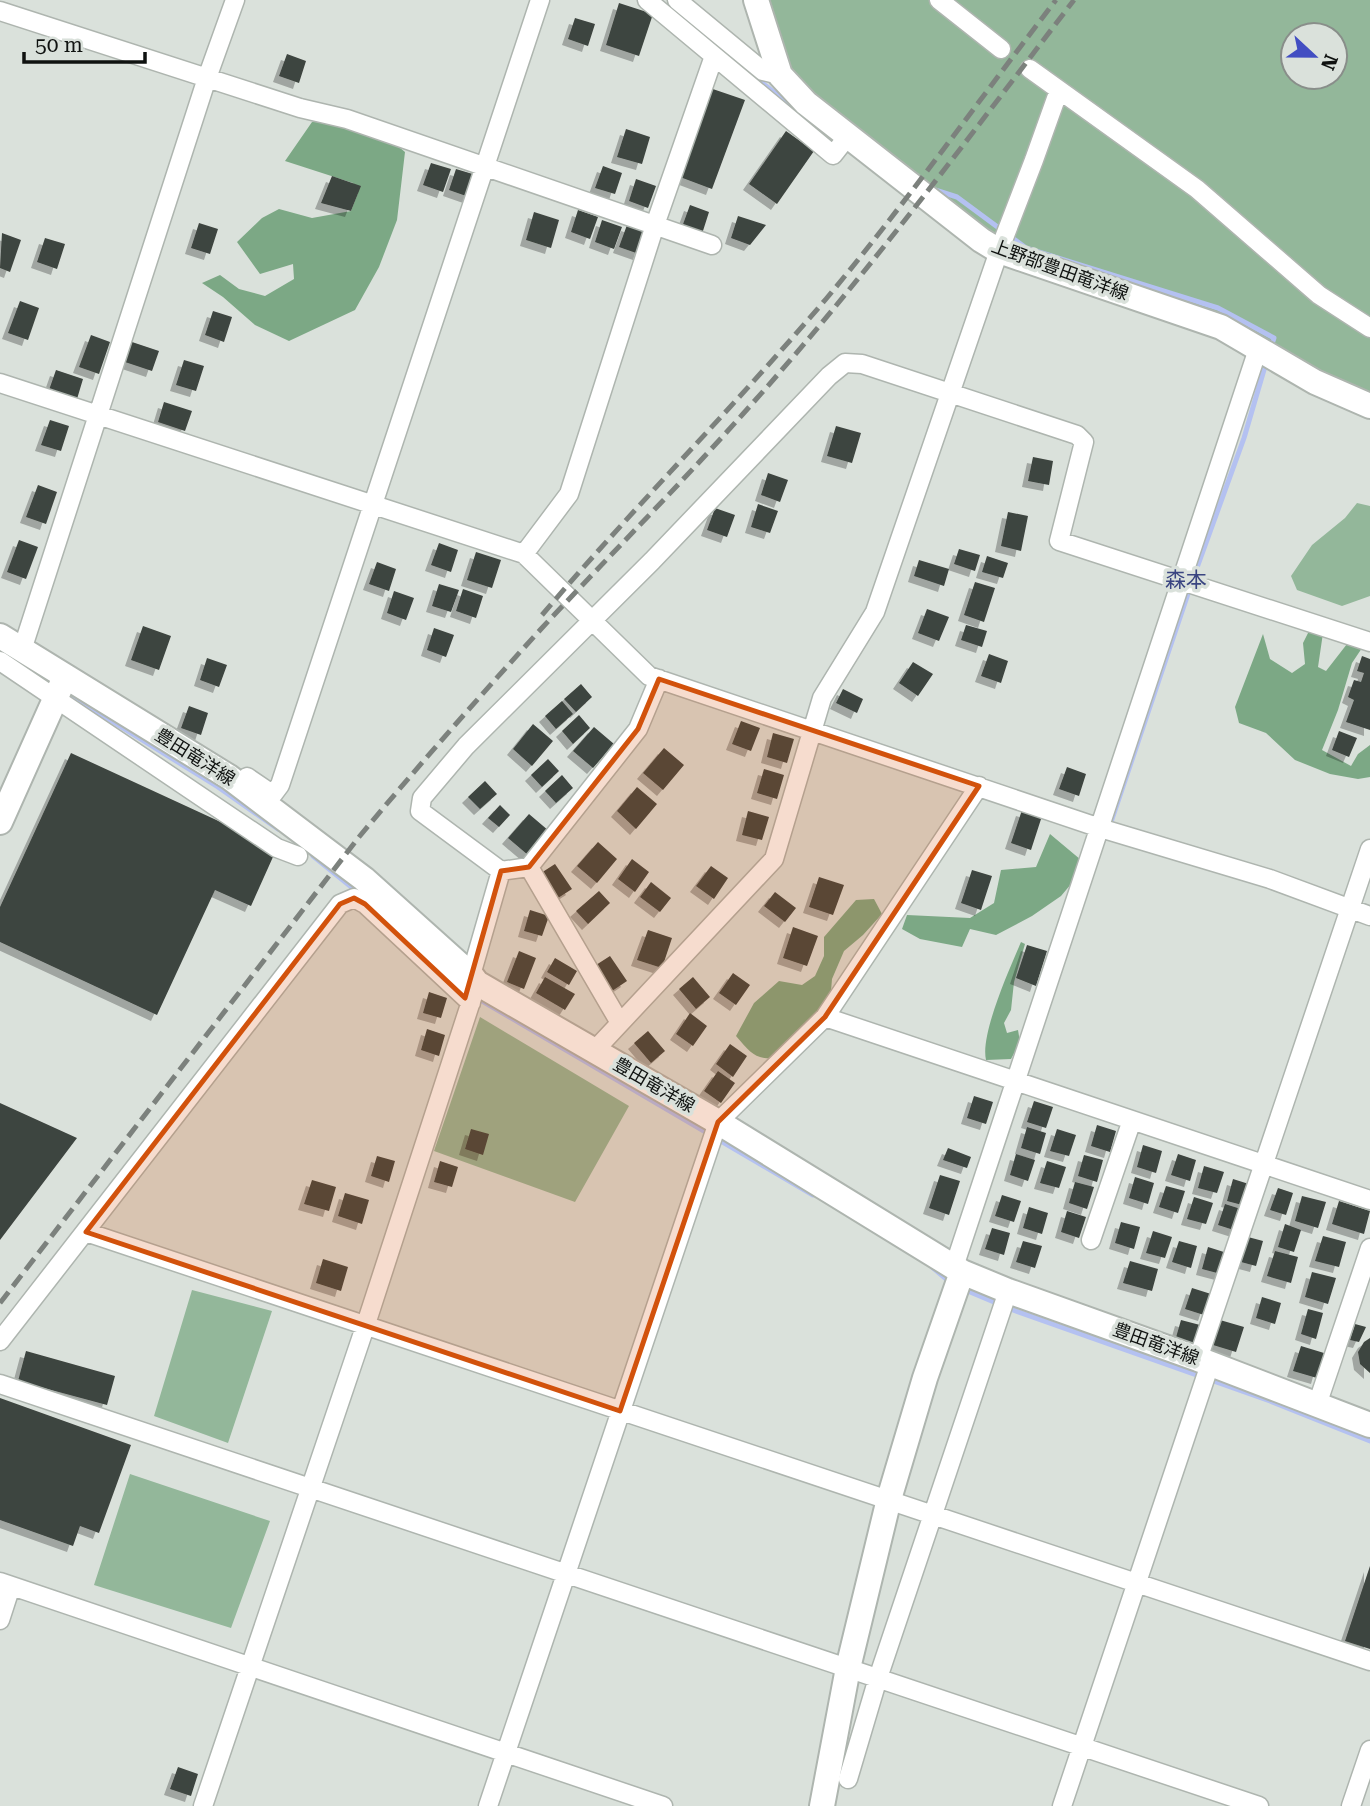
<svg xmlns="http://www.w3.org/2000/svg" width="1370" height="1806" font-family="'Roboto Serif','Noto Sans JP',serif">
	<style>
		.green { fill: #93b79a; fill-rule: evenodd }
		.forest { fill: #7ca885 }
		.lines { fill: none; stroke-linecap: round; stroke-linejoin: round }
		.stream { stroke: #b4c1f1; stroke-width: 5 }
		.building { fill: #3e443f; filter: url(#shadow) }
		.street-casing { stroke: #aeb5af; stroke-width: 21 }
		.secondary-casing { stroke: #aeb5af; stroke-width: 28 }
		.street { stroke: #fff; stroke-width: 18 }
		.secondary { stroke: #fff; stroke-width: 24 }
		.rail { stroke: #7c817d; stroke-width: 5; stroke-dasharray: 14 7; stroke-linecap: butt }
		.marked { fill: #d2520c; fill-opacity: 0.2; stroke: #d2520c; stroke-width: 5; stroke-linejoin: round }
		.labels { text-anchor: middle; stroke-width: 7; stroke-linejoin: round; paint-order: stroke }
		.street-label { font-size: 18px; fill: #0f1210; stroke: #dae1db }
		.quarter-label { font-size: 21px; fill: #3a4581; stroke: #dae1db }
	</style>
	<defs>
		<filter id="shadow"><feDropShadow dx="-6" dy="6" stdDeviation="0" flood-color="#0004"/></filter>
	</defs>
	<rect width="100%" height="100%" fill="#dae1db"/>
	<path class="green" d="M755,0H1370V405L966,229L777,66ZM1293,35H1335V77H1293Z
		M1357,503L1370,506V596L1342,606L1297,590L1291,576L1312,545L1345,518Z
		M480,1017L629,1106L575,1202L434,1151Z
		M192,1290L272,1311L228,1443L154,1416Z
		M130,1474L270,1521L231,1628L94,1585Z"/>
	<path class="forest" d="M312,122L350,123L377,129L405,152L397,220L379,267L355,310L289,341L255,325L223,297L202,283L220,275L239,289L265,296L294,279L293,264L260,274L237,242L262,218L279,209L312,218L351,211L358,193L353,183L285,161Z
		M1310,629L1323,633L1318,667L1326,671L1347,644L1362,648L1352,663L1338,710L1322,750L1351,766L1358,754L1370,745V777L1358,779L1330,774L1295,760L1266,733L1239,723L1235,707L1263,634L1270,659L1292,673L1305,664L1303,643Z
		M1050,834L1087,865L1061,896L1032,916L996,935L970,929L962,947L920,939L902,929L907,915L970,918L994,903L1001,870L1036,867Z
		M874,899L882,914L863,935L844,951L832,979L831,991L821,1011L783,1058C756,1060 753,1056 736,1036L754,1003L779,981L802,985L815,976L824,956V937L856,900Z
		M1021,942L1025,944L1014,982L1011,1010L1004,1023L1007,1033L1018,1030L1020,1042L1011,1059L986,1060C980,1034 1010,968 1021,942Z"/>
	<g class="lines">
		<path class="stream" d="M729,57L798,111
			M932,189L957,197L1026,248L1218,308L1274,338L1271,347
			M0,651L54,685
			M65,692L218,787L278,829
			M1109,828L1194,576L1244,438L1266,363
			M313,856L360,894
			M477,998L813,1195
			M932,1267L951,1283
			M963,1289L1013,1310L1270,1401L1370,1441"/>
	</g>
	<path class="building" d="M619,3L653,14L639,56L606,45Z
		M575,18L595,24L588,46L568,39Z
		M287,54L306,61L299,83L279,76Z
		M704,86L745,100L712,189L680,177Z
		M626,129L650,137L642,164L617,157Z
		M786,131L814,151L777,204L749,184Z
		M431,163L451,169L443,192L423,185Z
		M603,166L622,173L615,194L595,188Z
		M456,169L476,175L469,197L449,190Z
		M332,176L361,186L351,211L321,203Z
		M636,179L656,186L648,208L629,201Z
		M690,205L709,212L702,234L682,227Z
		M578,210L598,217L590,239L571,232Z
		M534,212L559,220L551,248L526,240Z
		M738,216L766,225L750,245L731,238Z
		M602,220L622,227L614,249L595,242Z
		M199,223L218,229L210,254L191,248Z
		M627,225L646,232L639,254L619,247Z
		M2,233L21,240L10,272L0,268Z
		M45,238L65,244L57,269L37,262Z
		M20,301L39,308L28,340L8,333Z
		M213,311L232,317L224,342L205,335Z
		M91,335L110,342L99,374L79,367Z
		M132,342L159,351L152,371L125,362Z
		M184,360L204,366L196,391L176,385Z
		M56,370L83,379L77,399L49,390Z
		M164,402L192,411L185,431L158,422Z
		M50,420L69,426L61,451L41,445Z
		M836,426L861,433L852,463L827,456Z
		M1033,457L1053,461L1049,485L1028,481Z
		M768,473L788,480L780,502L761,495Z
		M38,485L57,492L46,524L26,517Z
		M758,504L778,511L770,533L751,527Z
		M715,508L735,515L727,537L707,530Z
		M1008,512L1028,516L1021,551L1001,546Z
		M19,540L38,547L26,579L7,572Z
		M439,543L458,550L451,572L431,565Z
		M959,549L980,555L975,571L954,564Z
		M476,552L501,560L492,588L467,580Z
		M987,556L1008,563L1003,578L982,572Z
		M919,560L949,569L944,586L914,576Z
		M377,562L396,569L389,591L369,584Z
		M975,582L995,588L984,622L964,615Z
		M439,584L459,590L451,612L432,606Z
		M463,589L483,596L476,618L456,611Z
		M394,591L414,598L406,620L387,613Z
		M927,609L949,617L939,641L918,633Z
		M966,625L987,631L982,647L961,640Z
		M143,626L171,636L159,670L131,660Z
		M434,628L454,635L446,657L427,650Z
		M989,654L1008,661L1001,683L981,676Z
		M1362,656L1370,659V730L1346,722L1354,700L1348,697L1354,680L1361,682L1364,673L1357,671Z
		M207,658L227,665L219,687L200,680Z
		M913,662L933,674L918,696L899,683Z
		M581,684L592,697L576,712L564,699Z
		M843,689L863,699L857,713L836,703Z
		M562,701L573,714L556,729L545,716Z
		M189,706L208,713L201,735L181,728Z
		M579,715L590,728L573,744L562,731Z
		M741,721L760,728L751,751L732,744Z
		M533,724L553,741L532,766L513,749Z
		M594,727L614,744L593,768L573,751Z
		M1339,731L1357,738L1349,757L1332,750Z
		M773,733L794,739L787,763L767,757Z
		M664,748L684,765L663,790L643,773Z
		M71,753L277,848L251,906L215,890L157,1015L0,942V907Z
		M548,759L559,771L542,787L531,775Z
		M1067,767L1086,774L1079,796L1059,789Z
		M764,769L784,775L777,799L757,793Z
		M562,775L573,788L556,803L545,791Z
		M485,781L497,794L480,809L468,797Z
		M637,787L657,804L636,829L617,811Z
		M500,805L510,815L499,827L488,818Z
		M1022,810L1042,816L1031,850L1011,843Z
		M748,811L769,817L762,840L742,835Z
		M529,814L549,831L528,855L508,838Z
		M598,842L617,859L597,883L577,866Z
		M632,859L649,872L635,892L618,879Z
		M555,864L572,889L558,898L541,873Z
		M711,866L728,878L714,899L696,886Z
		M972,870L992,876L981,910L961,903Z
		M819,877L844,885L833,915L809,907Z
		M651,882L671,898L660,912L640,897Z
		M599,891L610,903L588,924L576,911Z
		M775,892L796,908L785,922L764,906Z
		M530,910L549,916L542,936L524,931Z
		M793,927L818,936L807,966L783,958Z
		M648,930L672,938L662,968L637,960Z
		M1027,945L1047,951L1036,986L1016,978Z
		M519,951L536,958L524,989L507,982Z
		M610,956L627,981L612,991L596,965Z
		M555,958L577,971L569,985L547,972Z
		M733,973L750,985L736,1005L719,993Z
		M545,977L575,994L565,1010L536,993Z
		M693,977L710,997L696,1009L679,989Z
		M429,992L447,998L441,1018L423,1013Z
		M690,1013L707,1026L693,1046L676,1034Z
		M427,1029L445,1035L439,1056L421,1050Z
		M648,1031L665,1051L651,1063L634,1043Z
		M730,1044L747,1056L733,1077L716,1064Z
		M718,1071L735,1083L721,1103L704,1091Z
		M974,1096L993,1102L986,1124L967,1118Z
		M1034,1101L1053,1107L1046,1128L1027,1122Z
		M0,1103L77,1138L0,1240Z
		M1097,1125L1116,1131L1110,1152L1091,1146Z
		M1027,1127L1046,1133L1040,1154L1021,1148Z
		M471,1129L489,1134L483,1155L465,1149Z
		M1057,1129L1076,1135L1069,1156L1050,1151Z
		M1143,1145L1162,1151L1156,1173L1137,1167Z
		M948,1148L971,1157L967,1168L943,1160Z
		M1016,1154L1035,1160L1028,1181L1010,1175Z
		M1178,1154L1196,1160L1190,1181L1171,1175Z
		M1084,1155L1103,1160L1097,1182L1078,1176Z
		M377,1156L395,1161L389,1182L371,1176Z
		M440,1161L458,1167L452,1187L434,1182Z
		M1047,1161L1066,1167L1059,1188L1040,1183Z
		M1204,1166L1224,1172L1217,1193L1198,1188Z
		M940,1175L960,1181L949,1215L929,1208Z
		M1135,1177L1154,1183L1148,1204L1129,1198Z
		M1233,1179L1252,1185L1246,1206L1227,1201Z
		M312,1180L336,1187L329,1211L304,1204Z
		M1075,1182L1094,1187L1087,1209L1069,1203Z
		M1166,1186L1185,1191L1178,1213L1159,1207Z
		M1278,1188L1293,1193L1286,1215L1270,1210Z
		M345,1193L369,1200L362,1224L338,1216Z
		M1002,1195L1021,1201L1014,1222L995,1216Z
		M1302,1196L1326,1202L1318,1228L1295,1221Z
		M1194,1197L1213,1203L1206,1224L1187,1219Z
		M1339,1201L1370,1211L1364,1234L1332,1224Z
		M1225,1204L1244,1210L1237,1231L1218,1225Z
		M1029,1207L1048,1213L1042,1234L1023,1228Z
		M1067,1211L1086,1217L1079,1238L1061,1232Z
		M1121,1222L1140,1227L1134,1249L1115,1243Z
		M1285,1224L1301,1230L1294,1252L1278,1247Z
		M992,1228L1010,1233L1004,1255L985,1249Z
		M1153,1231L1172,1237L1165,1258L1146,1253Z
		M1323,1236L1346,1242L1339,1267L1315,1261Z
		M1248,1237L1263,1241L1256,1266L1241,1262Z
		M1023,1241L1042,1246L1035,1268L1016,1262Z
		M1179,1241L1197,1246L1191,1268L1172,1262Z
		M1208,1247L1227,1253L1221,1274L1202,1269Z
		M1275,1251L1298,1257L1291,1283L1267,1276Z
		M323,1259L348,1267L341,1291L316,1283Z
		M1130,1261L1158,1269L1152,1291L1123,1283Z
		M1312,1272L1336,1278L1328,1304L1305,1297Z
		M1192,1288L1211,1294L1204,1315L1185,1309Z
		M1262,1297L1281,1303L1275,1324L1256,1318Z
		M1308,1309L1323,1313L1316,1339L1301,1334Z
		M1181,1320L1200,1325L1194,1347L1175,1341Z
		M1220,1320L1244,1327L1236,1352L1213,1345Z
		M1355,1324L1366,1327L1359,1342L1350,1340Z
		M1370,1338V1373L1360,1364L1358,1352L1364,1342Z
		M1301,1346L1324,1353L1317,1378L1293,1371Z
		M26,1351L115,1376L107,1405L18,1381Z
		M0,1398L131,1445L99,1533L80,1526L73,1546L0,1520Z
		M1370,1566V1649L1345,1641Z
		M178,1767L198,1774L191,1796L170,1789Z"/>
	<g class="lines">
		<g class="street-casing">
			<path id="street" d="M647,0L833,155L848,136
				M677,0L763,71L780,75
				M939,0L1001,49
				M0,11L300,108L347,119L712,245
				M1030,69L1197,189L1319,295L1370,328
				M0,383L524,554L649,676L1100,828L1270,879L1370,916
				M524,554L569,494L655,225L714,56
				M22,650L207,78L235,0
				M0,661L277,848L298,856
				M247,777L266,790L274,793L280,785L540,0
				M529,867L620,1023
				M501,871L529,867L638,729L659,679
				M471,975L501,871L420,811L422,798L466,746L652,561L829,376L845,363L862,364L1077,435L1084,442L1059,541L1370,642
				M825,1017L1370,1200
				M594,1051L774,859L822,698L875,612L999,251L1034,160L1059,90
				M86,1232L1370,1661
				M1091,1240L1132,1120
				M954,1267L1258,349
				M0,1341L340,904L354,898L365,904L471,1003
				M1198,1359L1370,849
				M0,1384L1259,1806
				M1317,1405L1370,1248
				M0,1582L663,1806
				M0,1620L11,1586
				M848,1779L878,1678L1008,1291
				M203,1806L366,1324L477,983
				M488,1806L718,1122L825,1017L979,786
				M1062,1806L1210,1364
				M1351,1806L1370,1750"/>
		</g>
		<g class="secondary-casing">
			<path id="secondary" d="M756,0L780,75L806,103L981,240L999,251L1221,327L1315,382L1370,406
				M0,636L229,777L364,879L471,975L477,983L718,1122L962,1272L1008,1291L1198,1359L1370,1425
				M0,822L65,677
				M822,1806L848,1668L889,1499L925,1378L962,1272"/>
		</g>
		<use href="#street" class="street"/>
		<use href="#secondary" class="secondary"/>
		<path class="rail" d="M542,615C634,507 734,407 826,299C906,203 979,100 1056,0
			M0,1303L359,837C418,766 479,697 541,629C608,557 677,488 742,415C861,283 966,141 1074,0"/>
	</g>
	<path class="marked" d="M659,679L979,786L825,1017L718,1122L620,1411L86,1232L340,904L354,898L365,904L465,998L501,871L529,867L638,729Z"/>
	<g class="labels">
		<g class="street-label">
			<text transform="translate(1060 270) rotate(20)" y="6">上野部豊田竜洋線</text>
			<text transform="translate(195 757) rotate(32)" y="6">豊田竜洋線</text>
			<text transform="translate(654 1085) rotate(30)" y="6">豊田竜洋線</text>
			<text transform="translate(1156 1344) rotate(20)" y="6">豊田竜洋線</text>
		</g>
		<g class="quarter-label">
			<text x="1186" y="587">森本</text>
		</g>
	</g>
	<g transform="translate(1314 56) rotate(112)"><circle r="33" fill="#dae1db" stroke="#898e8a" stroke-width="2"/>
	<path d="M0-5L12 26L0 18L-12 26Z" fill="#424ec2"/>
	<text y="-10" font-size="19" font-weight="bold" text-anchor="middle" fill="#0f1210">N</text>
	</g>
	<path d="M24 52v10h121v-10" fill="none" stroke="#0f1210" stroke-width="3.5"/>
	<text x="35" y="52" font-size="21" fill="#0f1210" stroke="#dae1db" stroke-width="5" paint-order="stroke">50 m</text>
</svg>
